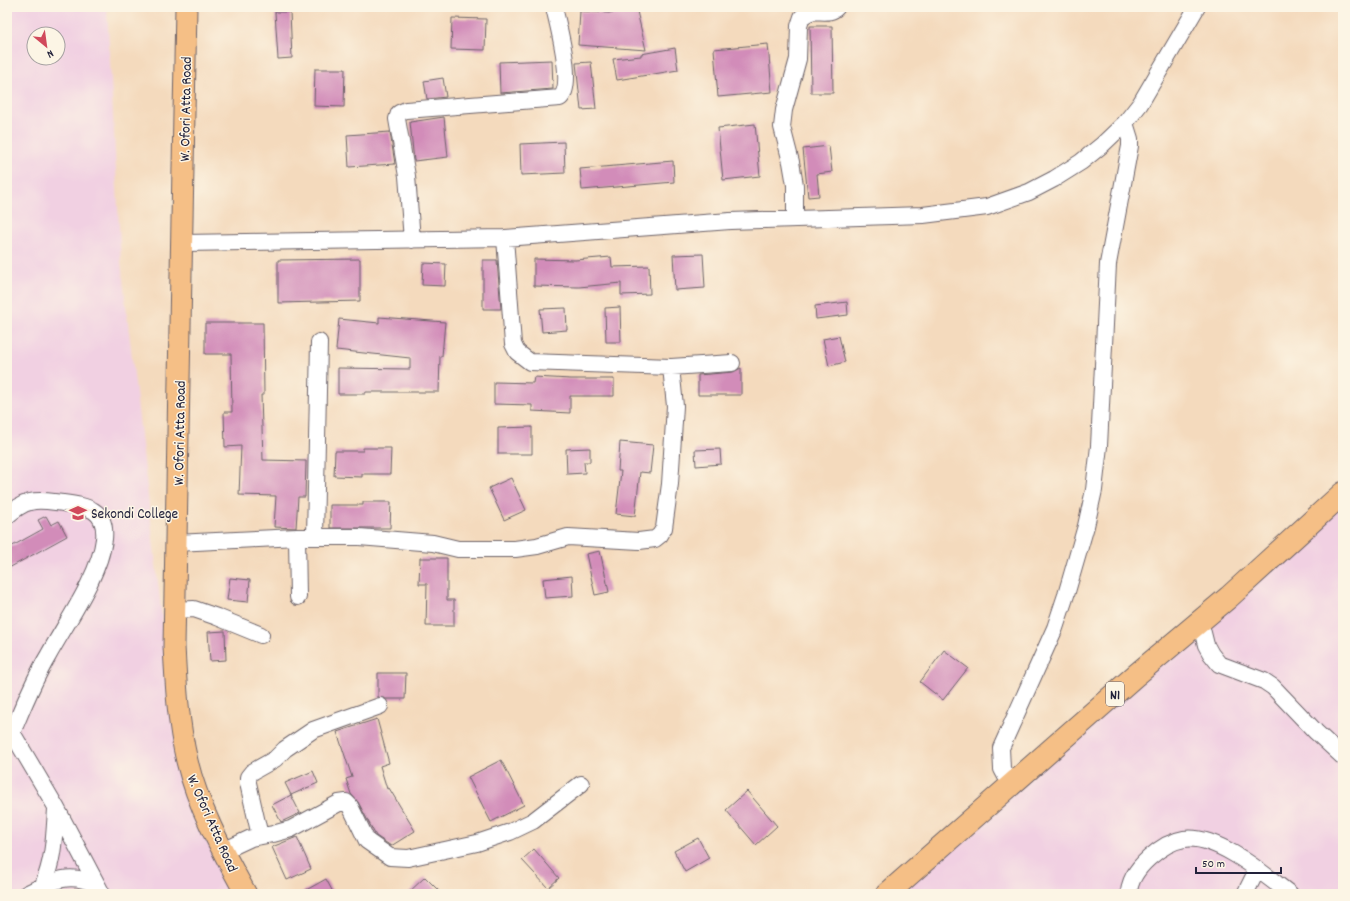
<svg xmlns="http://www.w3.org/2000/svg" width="1350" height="901" font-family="Dekko,sans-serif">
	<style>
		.built { fill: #f1d0e2; fill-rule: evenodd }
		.building { fill: #d28cb9 }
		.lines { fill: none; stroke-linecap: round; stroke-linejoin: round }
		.minor-casing { stroke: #6c6268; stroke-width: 18 }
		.major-casing { stroke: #6c6268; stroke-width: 23 }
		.highway-casing { stroke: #6c6268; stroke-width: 24 }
		.minor { stroke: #fff; stroke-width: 16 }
		.major { stroke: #f5bf86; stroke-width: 21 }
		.highway { stroke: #f5bf86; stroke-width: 22 }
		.labels { text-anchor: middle; stroke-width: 3; stroke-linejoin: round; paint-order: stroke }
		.shield { fill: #fcf5e5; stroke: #63616e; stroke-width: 1 }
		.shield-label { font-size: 14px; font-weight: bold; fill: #22223b }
		.street-label { font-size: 15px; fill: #22223b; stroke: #fcf5e5 }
		.poi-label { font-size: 15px; fill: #22223b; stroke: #fcf5e5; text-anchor: start }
	</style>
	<rect width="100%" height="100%" fill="#fcf5e5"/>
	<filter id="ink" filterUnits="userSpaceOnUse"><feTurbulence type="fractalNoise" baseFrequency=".025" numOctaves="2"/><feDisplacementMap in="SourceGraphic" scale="8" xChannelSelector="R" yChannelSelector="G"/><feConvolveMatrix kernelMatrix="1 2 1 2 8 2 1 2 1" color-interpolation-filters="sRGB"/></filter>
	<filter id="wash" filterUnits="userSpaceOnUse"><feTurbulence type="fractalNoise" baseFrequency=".012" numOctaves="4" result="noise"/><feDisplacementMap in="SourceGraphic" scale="16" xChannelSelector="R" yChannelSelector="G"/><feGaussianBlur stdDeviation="0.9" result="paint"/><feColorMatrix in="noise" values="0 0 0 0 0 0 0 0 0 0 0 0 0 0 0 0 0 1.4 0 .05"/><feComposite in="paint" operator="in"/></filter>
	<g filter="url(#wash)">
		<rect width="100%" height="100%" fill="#f4dabd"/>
		<path class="built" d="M7,7H107L121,262L179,765L241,894H7ZM34,34H58V58H34Z
			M1343,500V894H896Z"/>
		<g id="blocks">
			<path class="building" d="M633,7H636L646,50L578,45L580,11L609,13Z
				M275,12H290L292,58L278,59Z
				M452,18L486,19L485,50L451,49Z
				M810,26H832L833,93H811Z
				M768,44L772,92L718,97L714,49Z
				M675,48L678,70L617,80L613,59L641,56V54Z
				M552,60L553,89L500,93L499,62Z
				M591,62L596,109L581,110L576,63Z
				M315,69H345L344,107L314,106Z
				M443,78L446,97L427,99L424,81Z
				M444,117L448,157L414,161L410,122Z
				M755,124L760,176L723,180L718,128Z
				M390,132L395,164L349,167L347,135Z
				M564,142L565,173L521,175L520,144Z
				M829,146L832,172L817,174L819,196L808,197L803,149Z
				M673,161L674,182L582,190L580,169Z
				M703,254L705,288L675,290L673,255Z
				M611,257L612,267L649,266L650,294L621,295V283L579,287L534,286V259L575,260Z
				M360,259V301L278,303V260Z
				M483,260H497L501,309H483Z
				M423,263L446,264L445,286L422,285Z
				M847,302L848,315L816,319L815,306Z
				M620,307L621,342H606L605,308Z
				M566,308L567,330L542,332L540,309Z
				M379,317L445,322L442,356H440L439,392H366L365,394H338V368L410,369V358L336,350L339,319L379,323Z
				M205,323H263L264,395H261L263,460L306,461L305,497H298L296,528L274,527L276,496L239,495L241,446L225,447L224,412H232L231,354H205Z
				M839,336L845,362L829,366L823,339Z
				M741,368V395H698V375L733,372Z
				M534,377L571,379H614V396H570V413L532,411V405L494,404V382L533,383Z
				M532,427V454H498V428Z
				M620,442L653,445L650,473L640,472L635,516L616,514L621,471H618Z
				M363,448H391L390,474H362V477L334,476L335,451H363Z
				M590,448V462H584L585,473L567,474L566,449Z
				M720,449L721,464L696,466L695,450Z
				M511,478L526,510L504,520L489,488Z
				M363,502H391L390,528H330V505H363Z
				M46,516L51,525L59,521L67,536L7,569V549L43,529L38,520Z
				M600,551L609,592L595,595L586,554Z
				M420,558H447V600H454V626H426L427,584H419Z
				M572,576L573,596L545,598L543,579Z
				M230,578L250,580L248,602L227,600Z
				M225,631L226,660L210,661L208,632Z
				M944,650L968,668L943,700L920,682Z
				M378,673H406L405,699H386L378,697Z
				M377,719L389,763L380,766L387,789L389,788L415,831L391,846L376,836L358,802L351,794L346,779L352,777L337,732Z
				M501,760L524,805L491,822L468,777Z
				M313,771L318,783L291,795L285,783Z
				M747,791L777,826L756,845L726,810Z
				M291,795L300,813L281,822L272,805Z
				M297,837L311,869L287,880L272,847Z
				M698,838L709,858L685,872L674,851Z
				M534,849L559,878L548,888L522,860Z
				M425,877L442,894H407Z
				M326,879L334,894H299Z"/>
		</g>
	</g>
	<g filter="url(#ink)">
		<use href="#blocks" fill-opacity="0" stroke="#6c6268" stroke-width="1"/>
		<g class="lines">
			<g class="minor-casing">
				<path id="minor" d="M795,217V185L791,162L782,127L784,110L798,59L799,26L802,17C805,15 808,13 811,12C820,10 830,15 837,7
					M505,238L513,344L517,352L530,362L671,367L732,363
					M412,240L407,176L397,119L399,113L406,110L560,98C575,85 558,26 554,7
					M183,243L505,238L730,221L923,215L987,207L1029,192L1054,179L1081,162L1102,145L1125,123L1140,104L1197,7
					M7,516C14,510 21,504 30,502C40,499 53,502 63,503C87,506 107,509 104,539C100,575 66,623 48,656C33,681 23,707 12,733
					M297,537L298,597
					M315,537L319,342
					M176,543L297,537H359L433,543L458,549H515L537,546L568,537L639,541L655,539L660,535L664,528L670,484L675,406L671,367
					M175,610L194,609L217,617L261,635
					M1200,621L1206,645L1211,654L1219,664L1264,681L1273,687L1316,732L1343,757
					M7,724L56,807L102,894
					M1011,786L1002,769L1001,748L1055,628L1066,595L1086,526L1094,490L1099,446L1108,264L1130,146V139L1125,123
					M260,836L248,783V777L252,772L275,759L285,749L313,730L380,706
					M223,851L251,838L273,834L291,829L339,803L346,802L350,806L367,841L390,857L408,858L477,843L510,832L533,821L581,784
					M43,885C54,858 54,838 56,809
					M26,894C52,881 69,871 97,885
					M1129,894C1129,879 1139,867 1149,858C1159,849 1171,841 1184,839C1217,834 1265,875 1290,894
					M1245,894L1257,870"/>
			</g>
			<g class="major-casing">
				<path id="major" d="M186,7L174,646C176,685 178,723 187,761C198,807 223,852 246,894"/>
			</g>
			<g class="highway-casing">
				<path id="highway" d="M887,894L1136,675L1229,597L1343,493"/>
			</g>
			<use href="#minor" class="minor"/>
			<use href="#major" class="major"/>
			<use href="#highway" class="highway"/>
		</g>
	</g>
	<defs>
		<g id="school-bare" transform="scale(1.38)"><path d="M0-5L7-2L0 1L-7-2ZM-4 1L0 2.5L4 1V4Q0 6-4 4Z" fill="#d1495b" stroke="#fcf5e5" stroke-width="2.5" paint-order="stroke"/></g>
	</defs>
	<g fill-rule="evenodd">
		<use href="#school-bare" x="78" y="513"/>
	</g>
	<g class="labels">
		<rect class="shield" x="1106" y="682" width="18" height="24" rx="3"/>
		<g class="shield-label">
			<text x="1115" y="699">N1</text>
		</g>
		<g class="street-label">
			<text transform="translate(185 109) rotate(-89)" y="5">W. Ofori Atta Road</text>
			<text transform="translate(179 433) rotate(-89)" y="5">W. Ofori Atta Road</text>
			<text transform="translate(213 823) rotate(66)" y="5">W. Ofori Atta Road</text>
		</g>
		<g class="poi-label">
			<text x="91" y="518">Sekondi College</text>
		</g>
	</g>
	<rect width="1350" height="901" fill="none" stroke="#fcf5e5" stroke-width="24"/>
	<g transform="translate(46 46) rotate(151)"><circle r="19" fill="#fcf5e5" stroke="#a5a1a1"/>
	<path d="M0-3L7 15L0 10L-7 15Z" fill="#d1495b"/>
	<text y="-6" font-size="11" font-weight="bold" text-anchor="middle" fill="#22223b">N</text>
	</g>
	<path d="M1196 867v6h85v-6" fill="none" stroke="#22223b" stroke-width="2"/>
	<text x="1202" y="867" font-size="12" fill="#22223b" stroke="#fcf5e5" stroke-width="3" paint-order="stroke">50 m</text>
</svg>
